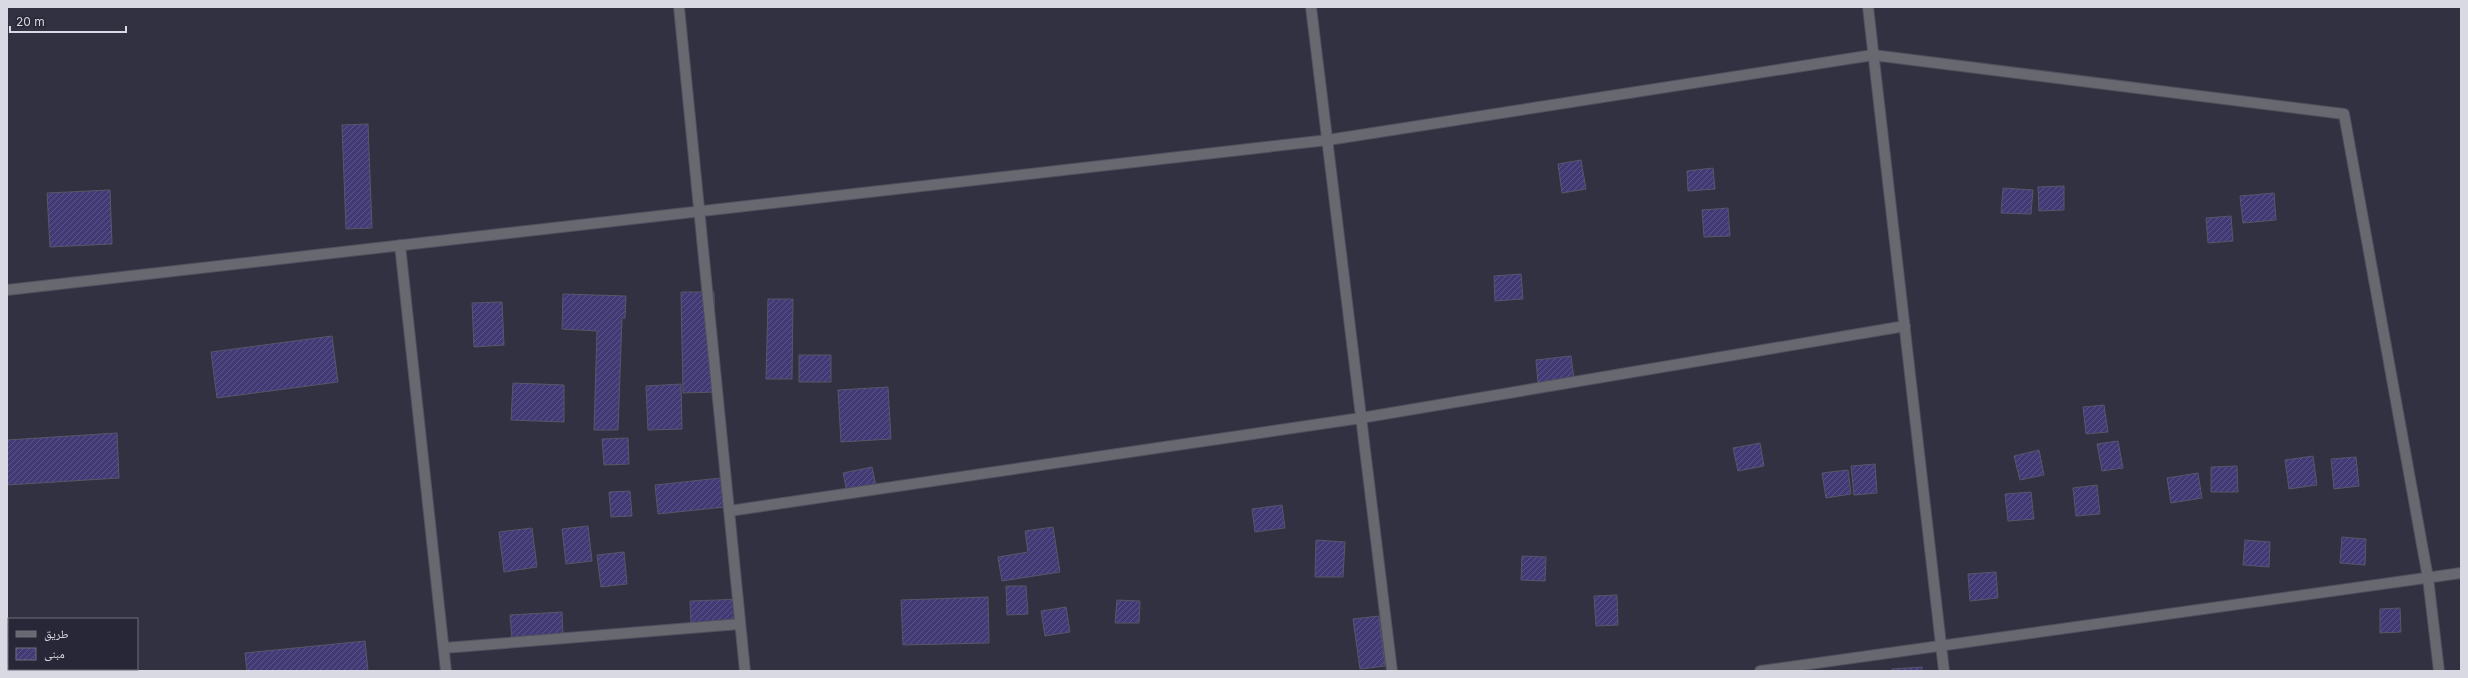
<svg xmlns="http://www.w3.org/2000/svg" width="2468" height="678" font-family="Inter,'Noto Naskh Arabic',sans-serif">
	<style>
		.building { fill: url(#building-hatch); stroke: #575669 }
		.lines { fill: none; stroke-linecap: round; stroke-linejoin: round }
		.minor-casing { stroke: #4f4f5e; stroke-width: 12 }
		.minor { stroke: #686870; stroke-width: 10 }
	</style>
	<defs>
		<pattern id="building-hatch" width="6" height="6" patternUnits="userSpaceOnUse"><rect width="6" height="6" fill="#413a75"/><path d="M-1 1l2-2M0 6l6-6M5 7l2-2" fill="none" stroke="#5c5688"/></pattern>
	</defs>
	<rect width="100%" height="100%" fill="#313141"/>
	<path class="building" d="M368,124L372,228L346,229L342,125Z
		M1581,160L1586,189L1562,193L1558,164Z
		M1713,168L1715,189L1688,191L1687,171Z
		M2064,186V210L2039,211L2038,187Z
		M2003,188L2033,190L2031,214L2001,213Z
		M110,190L112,244L50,247L47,193Z
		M2274,193L2276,220L2243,223L2240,196Z
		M1728,208L1730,236L1704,237L1702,210Z
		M2231,216L2233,241L2208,243L2206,218Z
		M1521,274L1523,299L1495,301L1494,276Z
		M681,292H714L716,392L683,393Z
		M563,294L626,296L625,318H622L618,430H594L597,331L562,329Z
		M768,299H793L792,379H766Z
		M502,302L504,345L474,347L472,303Z
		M332,336L338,382L217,398L211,352Z
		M799,355H831V382H799Z
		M1571,356L1574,379L1538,383L1536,360Z
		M513,383L564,385V422L511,420Z
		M681,384L682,429L648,430L646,386Z
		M888,387L891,439L841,442L838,390Z
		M2104,405L2108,432L2086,434L2083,407Z
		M117,433L119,478L7,485V440Z
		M628,438L629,464L604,465L602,439Z
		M2118,441L2123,468L2102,471L2097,444Z
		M1760,443L1764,466L1738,471L1733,448Z
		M2039,450L2044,475L2020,480L2014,456Z
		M2313,456L2317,485L2289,489L2285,460Z
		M2356,457L2359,486L2334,489L2331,459Z
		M1875,464L1877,493L1854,495L1851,466Z
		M2237,466L2238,492H2211V467Z
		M872,467L877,491L848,497L843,473Z
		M1848,470L1851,494L1826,498L1822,473Z
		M2198,473L2202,498L2171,503L2167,478Z
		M730,477L734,506L658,514L655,485Z
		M2097,485L2100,514L2076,516L2073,488Z
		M630,491L632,516L611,517L609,492Z
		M2031,492L2034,519L2008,521L2005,494Z
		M1282,505L1285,528L1255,532L1252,509Z
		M588,526L592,561L566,564L562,529Z
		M1053,527L1060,572L1002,581L998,557L1028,552L1025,531Z
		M532,528L537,567L504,572L499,532Z
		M2342,537L2366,539L2365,565L2340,563Z
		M1316,540L1345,542L1343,577H1315Z
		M2245,540L2270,542L2269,567L2243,565Z
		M624,552L627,584L601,587L597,555Z
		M1522,556L1546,557L1545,581L1521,580Z
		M1996,572L1998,598L1970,601L1968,574Z
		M1006,586H1026L1028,614L1007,615Z
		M1617,595L1618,625L1596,626L1594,596Z
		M988,597L989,643L903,645L901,600Z
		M742,599L744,623L691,625L690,601Z
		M1117,600L1140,601L1139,623H1115Z
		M1066,607L1070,632L1045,636L1041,611Z
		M2400,608L2401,632L2380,633V609Z
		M562,612L563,637L512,640L510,615Z
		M1379,616L1385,666L1360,669L1353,619Z
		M365,641L368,671H247L245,653Z
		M1922,667V671H1892V669Z"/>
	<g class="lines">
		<g class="minor-casing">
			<path id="minor" d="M679,7L745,671
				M1311,7L1392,671
				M1868,7L1944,671
				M400,245L446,671
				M7,290L1328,140L1873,55L2344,114L2428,578L2439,671
				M729,511L1361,418L1905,326
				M444,648L740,624
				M1760,671L2461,573"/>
		</g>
		<use href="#minor" class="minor"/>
	</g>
	<rect width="2468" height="678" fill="none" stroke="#d9d9e3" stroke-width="16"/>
	<rect x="8" y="618" width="130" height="52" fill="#282737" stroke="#6f6e7c"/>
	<rect x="16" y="631" width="20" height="6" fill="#686870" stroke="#6f6e7c"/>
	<text x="44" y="638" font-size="12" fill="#d9d9e3">طريق</text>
	<rect x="16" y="648" width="20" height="12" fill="url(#building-hatch)" stroke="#6f6e7c"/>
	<text x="44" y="658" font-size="12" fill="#d9d9e3">مبنى</text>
	<path d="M10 26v6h116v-6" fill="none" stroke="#d9d9e3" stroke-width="2"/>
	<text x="16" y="26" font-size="12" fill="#d9d9e3" stroke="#282737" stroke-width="3" paint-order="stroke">20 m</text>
</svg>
